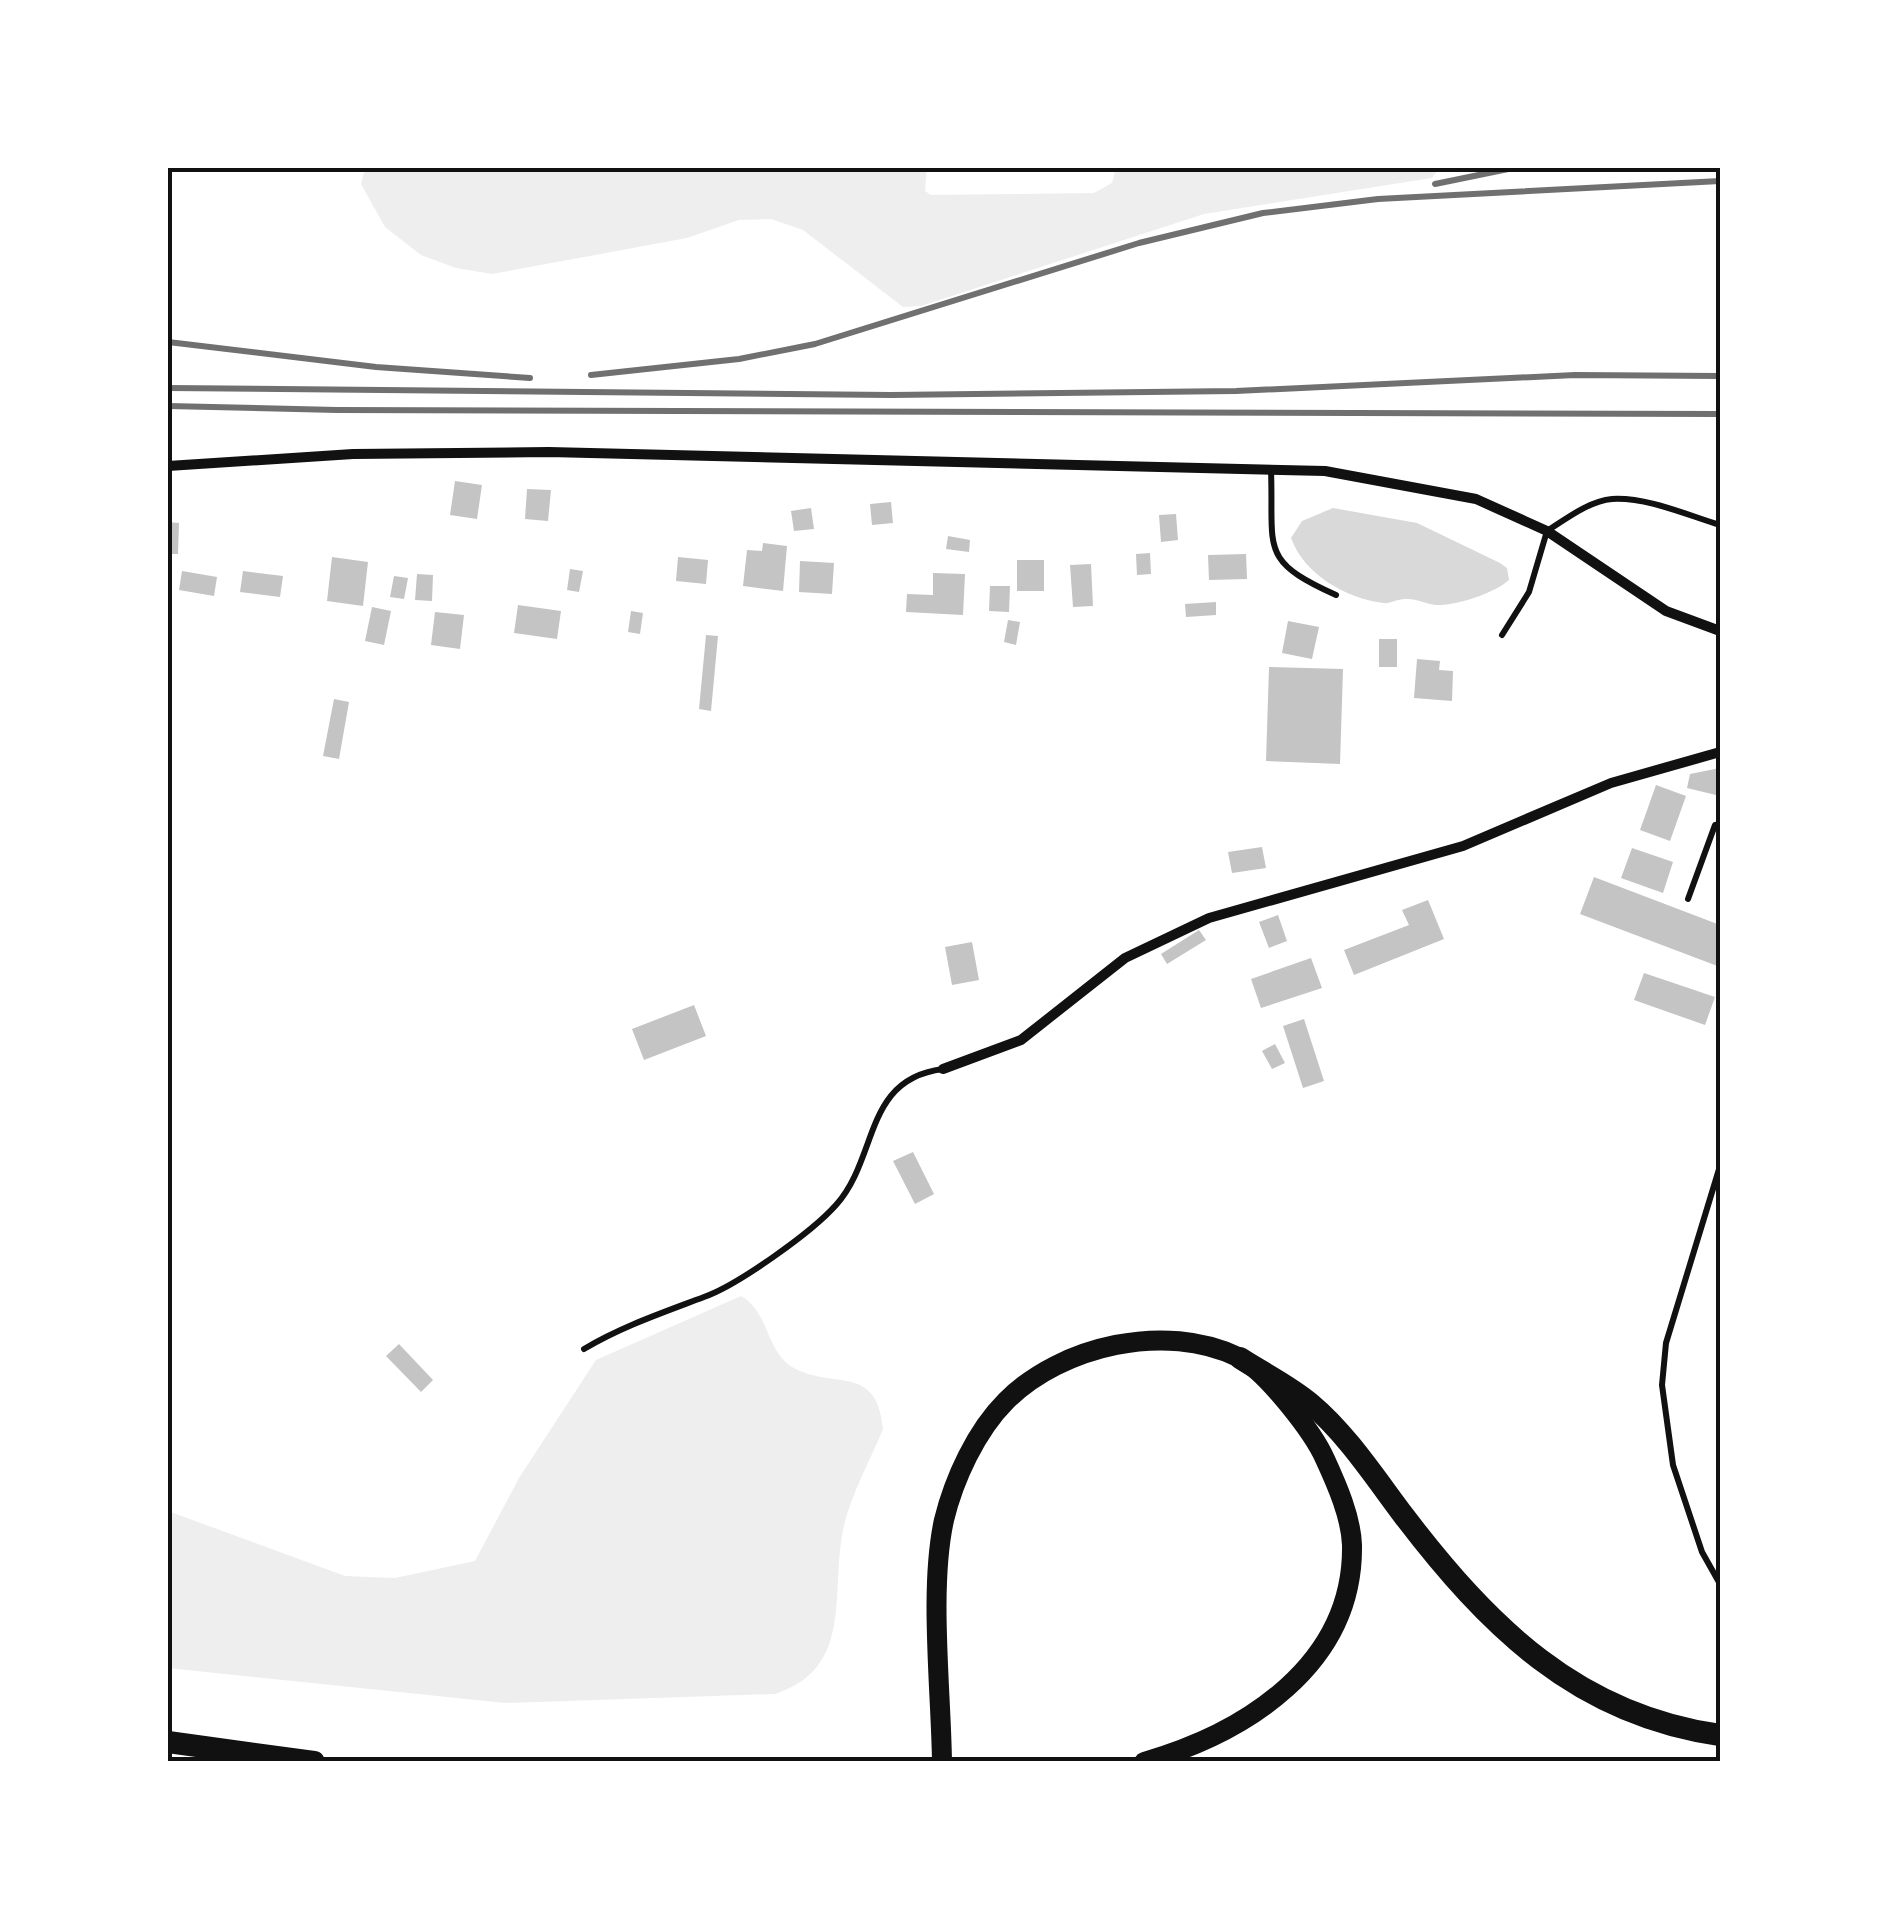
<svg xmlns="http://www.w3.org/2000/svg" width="1888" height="1929" font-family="Lora,serif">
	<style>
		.green { fill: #eee }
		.water { fill: #d9d9d9 }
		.building { fill: #c4c4c4 }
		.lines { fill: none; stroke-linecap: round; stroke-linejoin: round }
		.service { stroke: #111; stroke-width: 6 }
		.minor { stroke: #111; stroke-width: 10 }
		.primary { stroke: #111; stroke-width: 20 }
		.trunk { stroke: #111; stroke-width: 22 }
		.rail { stroke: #707070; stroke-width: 6 }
		.neatline { fill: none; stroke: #111; stroke-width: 4 }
	</style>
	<rect width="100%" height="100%" fill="#fff"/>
	<path class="green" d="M365,168H927L925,191L931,195L1094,193L1112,183L1116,168H1439L1432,178L1204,214L921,306L903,307L803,230L771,219L739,220L687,238L492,274L456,268L421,255L385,227L361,184Z
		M741,1296C770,1312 766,1355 796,1369C835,1389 877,1364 883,1429C870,1461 850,1496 843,1530C830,1596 854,1668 775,1694L505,1703L168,1668V1511L345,1576L395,1578L475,1561L519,1478L596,1360Z"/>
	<path class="water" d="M1333,508L1417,523L1500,563L1507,568L1509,580C1495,593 1455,606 1436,605C1426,604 1416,598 1405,599C1397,599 1390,604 1383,603C1345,598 1304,574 1291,538L1302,521Z"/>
	<path class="building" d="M455,481L482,485L477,519L450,515Z
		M527,489L551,490L548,521L525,519Z
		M891,502L893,523L872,525L870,504Z
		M811,508L814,529L794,531L791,511Z
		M1176,514L1178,540L1161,542L1159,515Z
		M168,522L179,523L178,554H168Z
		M948,536L970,540L969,552L946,549Z
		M763,543L787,546L783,591L743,586L747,550L762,551Z
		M1150,553L1151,574L1137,575L1136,554Z
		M1246,554L1247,579L1209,580L1208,555Z
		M332,557L368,562L363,606L327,601Z
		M678,557L708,560L706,584L676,581Z
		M1017,560H1044V591H1017Z
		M800,561L834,563L832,594L799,592Z
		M1091,564L1093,606L1073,607L1070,565Z
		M570,569L583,571L579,592L567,590Z
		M182,571L217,577L214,596L179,590Z
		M243,571L283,576L280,597L240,592Z
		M933,573L965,574L963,615L906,612L907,594L933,595Z
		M417,574L433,575L432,601L415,600Z
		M394,576L408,578L404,599L390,597Z
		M990,586H1010L1009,612L989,611Z
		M1216,602V615L1186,617L1185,604Z
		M518,605L561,611L557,639L514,633Z
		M372,607L391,611L384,645L365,641Z
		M631,611L643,613L640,634L628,632Z
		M435,612L464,615L460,649L431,645Z
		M1008,620L1020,622L1016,645L1004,642Z
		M1288,621L1319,627L1312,659L1282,653Z
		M706,635L718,636L711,711L699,709Z
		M1379,639H1397V667H1379Z
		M1417,659L1440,661L1439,670L1453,671L1452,701L1414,698Z
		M1269,667L1343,669L1340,764L1266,761Z
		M334,699L349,702L339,759L323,756Z
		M1720,768V796L1687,788L1690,774Z
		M1656,785L1686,796L1670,841L1640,830Z
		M1262,847L1266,868L1232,873L1228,852Z
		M1632,848L1673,862L1663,893L1621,878Z
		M1594,877L1720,925V967L1580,914Z
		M1428,900L1444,939L1354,975L1344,950L1409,925L1402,910Z
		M1278,915L1287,941L1269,948L1259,922Z
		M1199,930L1206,940L1167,964L1161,954Z
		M972,942L979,980L952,985L945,947Z
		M1311,958L1322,988L1261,1008L1251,979Z
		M1644,973L1715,997L1705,1025L1634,1000Z
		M694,1005L706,1036L644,1060L632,1029Z
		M1304,1019L1324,1081L1303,1088L1283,1026Z
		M1275,1044L1285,1063L1272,1069L1262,1051Z
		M913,1152L934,1194L915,1204L893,1161Z
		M399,1344L433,1380L421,1392L386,1356Z"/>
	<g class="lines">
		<path class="service" d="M1271,470C1274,549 1258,560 1336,595
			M1502,635L1529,592L1547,531C1566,519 1589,501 1612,499C1647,497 1687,515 1720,525
			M1688,899L1715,825L1720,824
			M1720,1166L1666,1343L1662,1385L1673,1465L1702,1552L1720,1584
			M584,1349C623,1326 662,1313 704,1297C738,1285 812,1232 836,1205C879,1157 863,1079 943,1069"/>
		<path class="minor" d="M168,466L353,454L549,452L1325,471L1476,499L1547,531L1666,611L1720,631
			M943,1069L1021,1040L1125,958L1209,918L1463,846L1611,783L1720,752"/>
		<path class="primary" d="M942,1762C941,1690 929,1588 944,1520C954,1479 976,1431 1006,1401C1062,1345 1166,1322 1238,1357C1265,1370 1313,1432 1325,1459C1337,1485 1351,1517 1352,1545C1354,1665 1245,1733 1144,1762"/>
		<path class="trunk" d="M1240,1358C1263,1373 1290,1386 1311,1404C1346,1433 1376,1479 1404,1516C1488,1626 1577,1715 1720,1735
			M168,1742L314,1762"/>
		<path class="rail" d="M1435,184L1513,168
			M168,342L376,367L530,378
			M591,375L739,359L815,344L1139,243L1263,213L1378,199L1720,181
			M168,388L891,395L1236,391L1575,375L1720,376
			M168,406L337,410L1720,414"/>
	</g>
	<rect width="1888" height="1929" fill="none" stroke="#ffffff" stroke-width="340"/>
	<rect x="170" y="170" width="1548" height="1589" class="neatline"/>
</svg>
